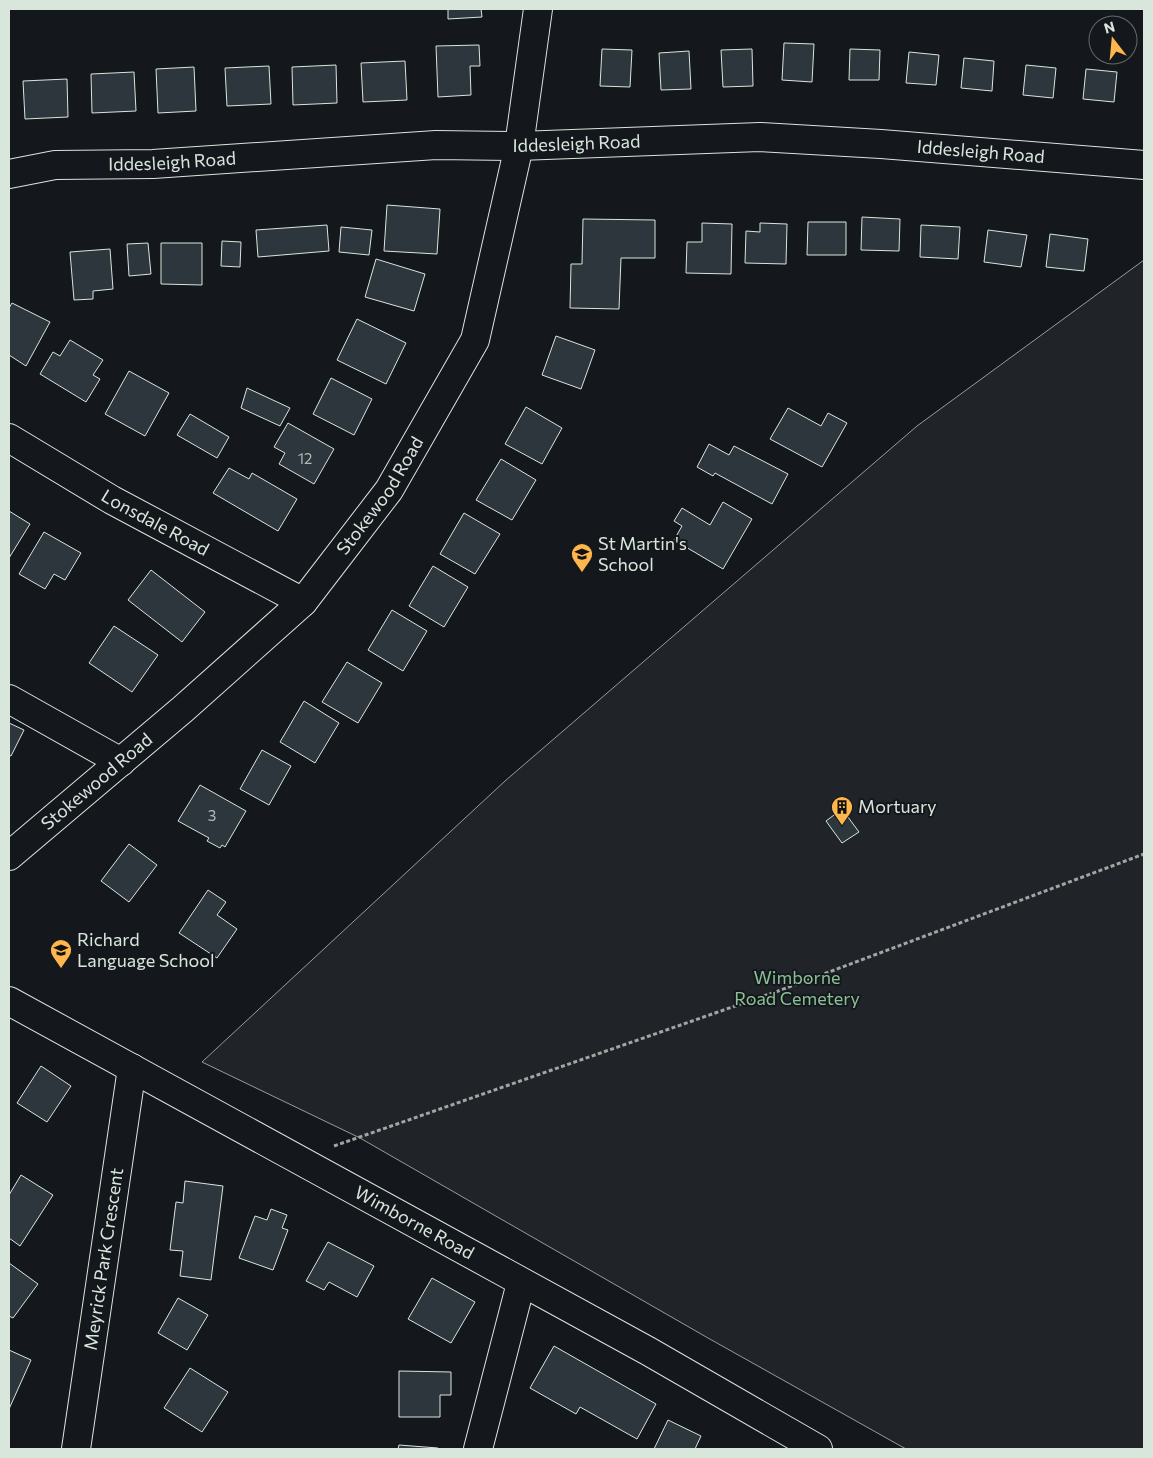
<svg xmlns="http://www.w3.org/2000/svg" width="1153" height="1458" font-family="Commissioner,sans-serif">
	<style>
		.green { fill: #202428; stroke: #939e99 }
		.building { fill: #2c363c; stroke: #d8e6dc }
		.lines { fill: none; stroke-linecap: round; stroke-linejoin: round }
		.minor-casing { stroke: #d8e6dc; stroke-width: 30 }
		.major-casing { stroke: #d8e6dc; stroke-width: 30 }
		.path { stroke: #9da8a2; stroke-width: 3; stroke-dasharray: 4 2.5; stroke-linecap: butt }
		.minor { stroke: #14181c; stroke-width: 28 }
		.major { stroke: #14181c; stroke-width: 28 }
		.labels { text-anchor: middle; stroke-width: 4; stroke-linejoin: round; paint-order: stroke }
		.number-label { font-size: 15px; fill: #adbab4 }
		.street-label { font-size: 18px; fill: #d8e6dc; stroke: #14181c }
		.poi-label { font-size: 18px; fill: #d8e6dc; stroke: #14181c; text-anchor: start }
		.park-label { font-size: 18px; fill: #8ac095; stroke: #14181c }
	</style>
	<rect width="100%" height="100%" fill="#14181c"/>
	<path class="green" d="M1144,260V1449H906L708,1338L360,1138L202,1062L505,781L917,426Z"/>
	<path class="building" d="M448,9H481L482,17L448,19Z
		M784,43L814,44L812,82L782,80Z
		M479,45L480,66H470L471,95L438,97L436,46Z
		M602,49L632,50L630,87L600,86Z
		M752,49L753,86L723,87L721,50Z
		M850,49L880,50L879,80H849Z
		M689,51L691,89L661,90L659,53Z
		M909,52L939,55L936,85L906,83Z
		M964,58L994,61L992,91L961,88Z
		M405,61L407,100L363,102L361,63Z
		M336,65L337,103L293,105L292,67Z
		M1026,65L1056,68L1053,98L1023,95Z
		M269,66L271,104L227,106L225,68Z
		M194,67L196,111L158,113L156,69Z
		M1086,69L1117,72L1114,102L1083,99Z
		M134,72L136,111L92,113L91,74Z
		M67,79L68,117L25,119L23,81Z
		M387,205L440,209L437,254L384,251Z
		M862,217L900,219L899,251L861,250Z
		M583,219L655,220V258H621L619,309L570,308L571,264H582Z
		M808,222H846V255H807Z
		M702,223L732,224L731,274L686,273L687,242H702Z
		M760,223L787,224L786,264L745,263L746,231L760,232Z
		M327,225L329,251L258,257L256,230Z
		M921,225L960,227L958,259L920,257Z
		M341,227L372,230L369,255L339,252Z
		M988,230L1027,235L1021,267L984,262Z
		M1050,234L1088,239L1084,271L1046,267Z
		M222,241L241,242L240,267L221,266Z
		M148,243L151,274L129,276L127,244Z
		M161,243H202V285L161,284Z
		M110,249L113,289L93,291V299L74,300L70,252Z
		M376,259L425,274L414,311L365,297Z
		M12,303L50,322L26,366L9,355V308Z
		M357,319L406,343L386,384L337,360Z
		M556,336L595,350L581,389L542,375Z
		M70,340L103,360L93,375L100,379L86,402L40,374L53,352L60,356Z
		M129,371L169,393L145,436L105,414Z
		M331,378L372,399L354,435L313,414Z
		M247,388L290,408L280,426L241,408Z
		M526,407L562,428L542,464L505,444Z
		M788,408L821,426L828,413L847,423L822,467L770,439Z
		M190,414L229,437L217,458L177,435Z
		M288,423L334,449L314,484L279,464L285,453L274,447Z
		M709,444L729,455L734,446L788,474L772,504L715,473L713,476L697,467Z
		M501,459L536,480L512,520L476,500Z
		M229,468L249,479L252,473L297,499L278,531L213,493Z
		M723,502L752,519L723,569L674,540L682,526L674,521L682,508L710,525Z
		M9,511L30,524L9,558Z
		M464,513L500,534L475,574L440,554Z
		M44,532L81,553L65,580L54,574L45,589L19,574Z
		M433,566L468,587L444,627L409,606Z
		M151,570L205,612L182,642L128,600Z
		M392,610L427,631L403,671L368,650Z
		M114,626L158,655L132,692L89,663Z
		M347,662L382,683L358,723L322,702Z
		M304,701L339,723L315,763L280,742Z
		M9,723L24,730L11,756L9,755Z
		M262,750L291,766L269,805L240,789Z
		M200,785L246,811L225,847L222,845L220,848L207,841L209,838L178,821Z
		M842,809L859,832L842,843L826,821Z
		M129,844L157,865L129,902L101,881Z
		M208,890L226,902L217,915L237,929L217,958L179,933Z
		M41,1066L71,1086L47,1122L17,1103Z
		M21,1175L53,1195L20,1246L9,1238V1195Z
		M185,1181L223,1186L211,1280L180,1276L183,1251L170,1250L176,1202L183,1203Z
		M271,1209L287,1215L282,1228L288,1230L273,1270L239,1258L255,1216L267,1220Z
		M328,1242L374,1266L357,1297L329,1282L324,1290L306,1281Z
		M9,1263L38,1284L13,1318L9,1316Z
		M432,1278L475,1302L451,1343L408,1319Z
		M178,1298L208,1315L187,1350L158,1333Z
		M554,1346L656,1404L637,1439L580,1407L576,1414L530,1388Z
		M9,1350L31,1360L9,1409Z
		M190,1368L228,1392L202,1432L164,1408Z
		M399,1371L451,1372V1395H440V1417H399Z
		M668,1420L701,1436L695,1449H654Z
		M399,1445L438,1448V1449H398Z"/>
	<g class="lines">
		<g class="minor-casing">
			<g id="minor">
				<path id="s1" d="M9,174L55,165L153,164L436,145L519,146L760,137L881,144L1144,165"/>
				<path id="s2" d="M9,438L112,500L303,602"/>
				<path d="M9,699L121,762"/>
				<path id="s3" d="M9,856L183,709L303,602L389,490L475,340L519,146L538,9"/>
				<path id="s4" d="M76,1449L132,1068"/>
				<path d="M478,1449L521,1283"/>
			</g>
		</g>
		<g class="major-casing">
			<g id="major">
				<path id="s5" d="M9,1001L648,1351L818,1449"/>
			</g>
		</g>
		<path class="path" d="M334,1146L781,990L1144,854"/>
		<use href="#minor" class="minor"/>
		<use href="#major" class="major"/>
	</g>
	<defs>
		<g id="school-pin" transform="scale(1.125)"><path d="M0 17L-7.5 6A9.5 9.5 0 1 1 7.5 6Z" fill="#ffb74d" stroke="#14181c"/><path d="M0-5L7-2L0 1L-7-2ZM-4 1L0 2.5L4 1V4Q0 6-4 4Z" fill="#111"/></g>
		<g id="building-pin" transform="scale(1.125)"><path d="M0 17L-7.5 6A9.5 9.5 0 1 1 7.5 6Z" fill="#ffb74d" stroke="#14181c"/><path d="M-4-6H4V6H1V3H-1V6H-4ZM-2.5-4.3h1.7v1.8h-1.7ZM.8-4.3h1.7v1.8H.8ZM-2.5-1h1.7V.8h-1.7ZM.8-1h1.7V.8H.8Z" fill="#111"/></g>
	</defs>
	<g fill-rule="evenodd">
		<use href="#school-pin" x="582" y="554"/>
		<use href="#building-pin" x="842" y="807"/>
		<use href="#school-pin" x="61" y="950"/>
	</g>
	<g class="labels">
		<g class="number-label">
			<text x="305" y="464">12</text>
			<text x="212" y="821">3</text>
		</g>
		<g class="street-label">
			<text dy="6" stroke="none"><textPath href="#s1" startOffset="569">Iddesleigh Road</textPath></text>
			<text dy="6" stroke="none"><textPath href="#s1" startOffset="974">Iddesleigh Road</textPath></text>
			<text dy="6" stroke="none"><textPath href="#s1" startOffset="164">Iddesleigh Road</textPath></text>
			<text dy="6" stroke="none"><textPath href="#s3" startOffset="520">Stokewood Road</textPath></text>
			<text dy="6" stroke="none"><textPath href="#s2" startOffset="169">Lonsdale Road</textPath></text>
			<text dy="6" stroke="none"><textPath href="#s3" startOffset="115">Stokewood Road</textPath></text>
			<text dy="6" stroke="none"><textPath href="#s5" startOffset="462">Wimborne Road</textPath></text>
			<text dy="6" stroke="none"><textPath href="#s4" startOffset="192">Meyrick Park Crescent</textPath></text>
		</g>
		<g class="poi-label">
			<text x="598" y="550">St Martin's<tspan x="598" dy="21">School</tspan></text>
			<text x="858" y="813">Mortuary</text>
			<text x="77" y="946">Richard<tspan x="77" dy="21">Language School</tspan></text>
		</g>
		<g class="park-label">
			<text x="797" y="984">Wimborne<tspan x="797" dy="21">Road Cemetery</tspan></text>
		</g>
	</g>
	<rect width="1153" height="1458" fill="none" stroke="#d8e6dc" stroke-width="20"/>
	<g transform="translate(1113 40) rotate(344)"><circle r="24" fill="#14181c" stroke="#626a69"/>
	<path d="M0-4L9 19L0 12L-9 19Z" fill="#ffb74d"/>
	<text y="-8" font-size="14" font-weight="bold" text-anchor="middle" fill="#d8e6dc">N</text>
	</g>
</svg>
